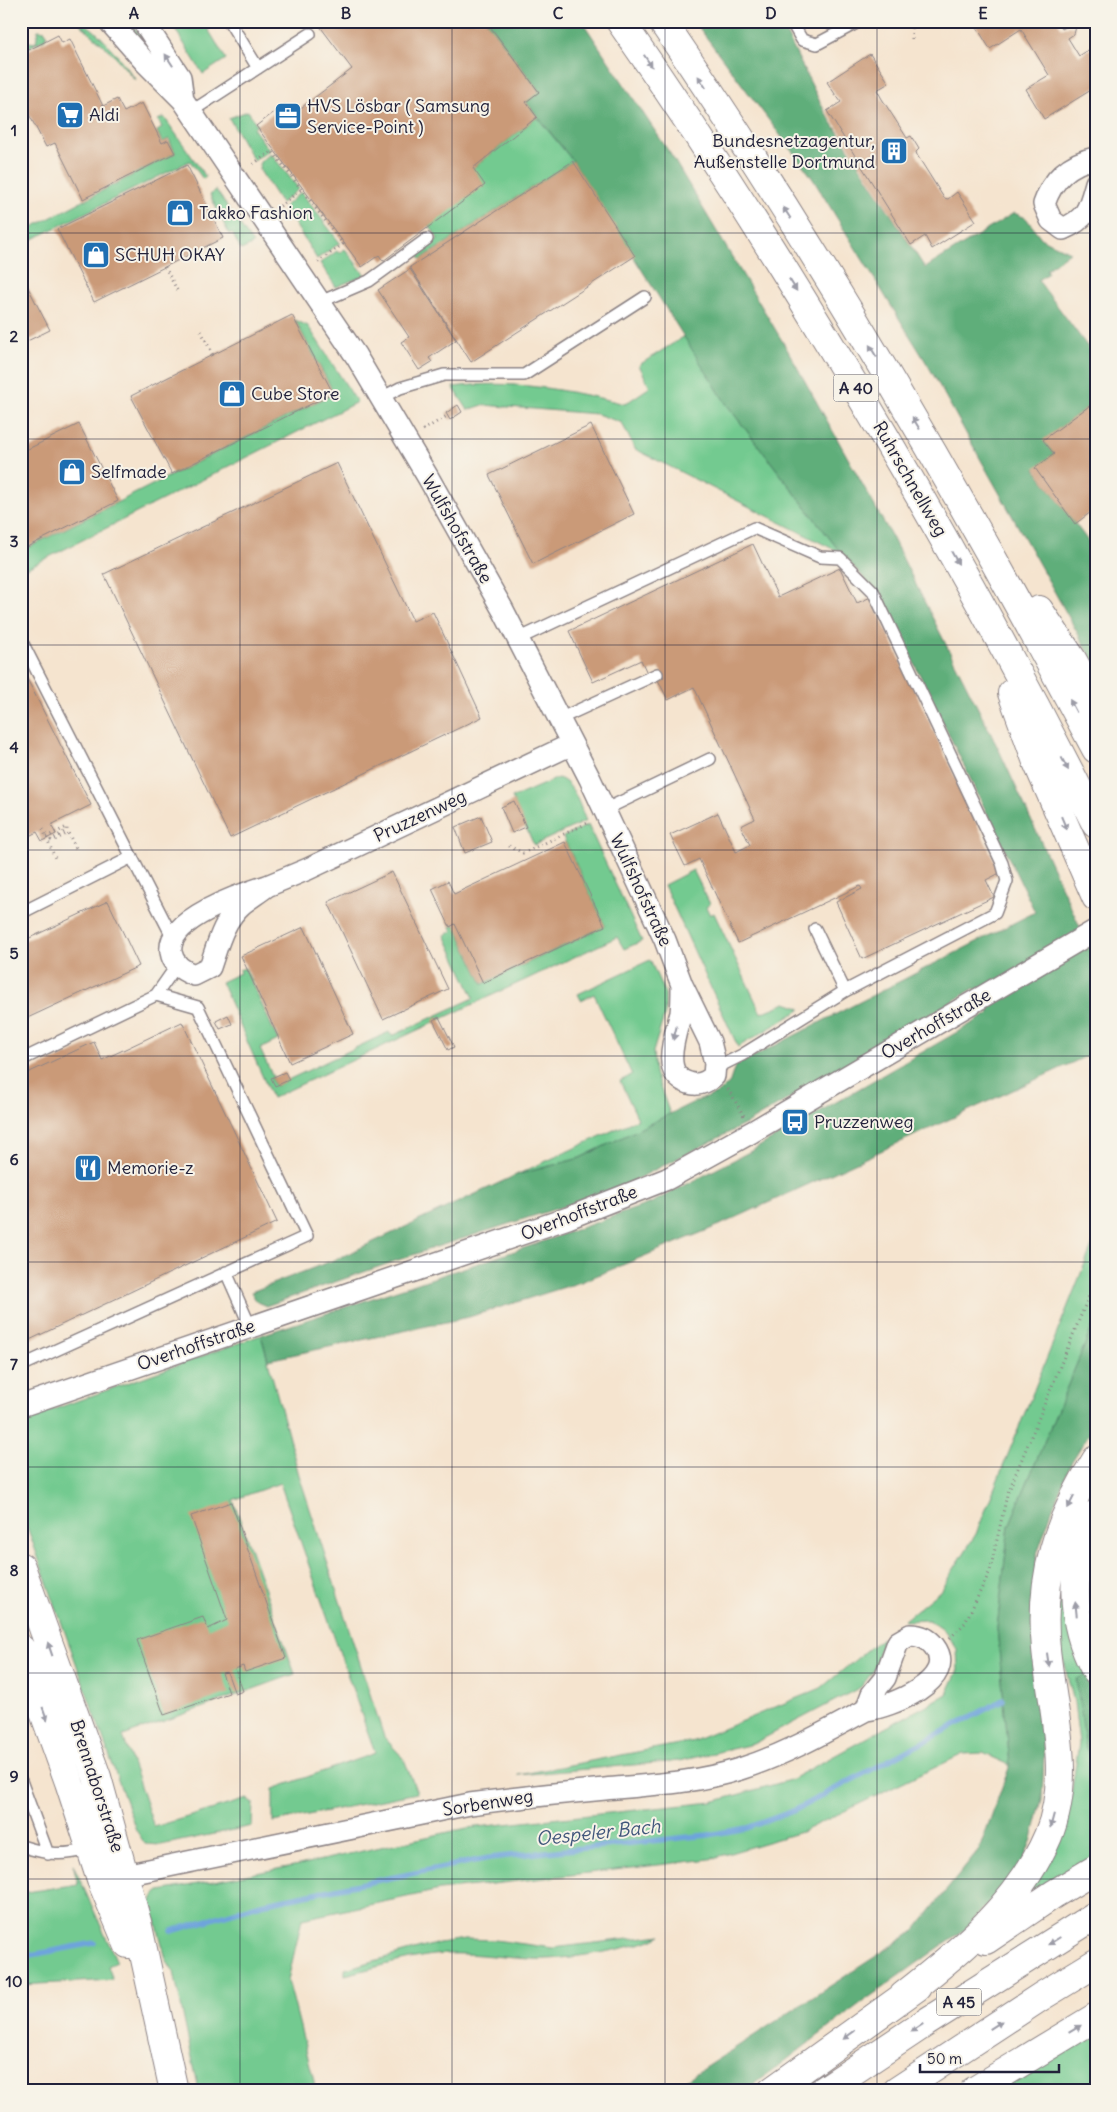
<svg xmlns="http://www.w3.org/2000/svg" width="1117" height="2112" font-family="Delius,sans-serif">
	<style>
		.green { fill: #73ca90; stroke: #4a7666 }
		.forest { fill: #5eae7a; stroke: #40685a }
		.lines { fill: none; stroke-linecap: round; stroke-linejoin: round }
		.stream { stroke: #6ea4db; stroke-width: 5.5 }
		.building { fill: #ca9a78 }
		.lane-casing { stroke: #8c8385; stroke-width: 14 }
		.street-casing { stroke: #8c8385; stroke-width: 24 }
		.secondary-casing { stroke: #8c8385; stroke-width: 30 }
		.highway-casing { stroke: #8c8385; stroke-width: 30 }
		.path { stroke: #8c8385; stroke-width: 3; stroke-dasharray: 1 4; stroke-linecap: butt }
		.lane { stroke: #fff; stroke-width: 11 }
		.street { stroke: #fff; stroke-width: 21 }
		.secondary { stroke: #fff; stroke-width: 28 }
		.highway { stroke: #fff; stroke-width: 28 }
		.oneway { fill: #9c9ca7 }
		.grid { fill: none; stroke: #22223b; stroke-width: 1; stroke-opacity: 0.55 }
		.labels { text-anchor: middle; stroke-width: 4; stroke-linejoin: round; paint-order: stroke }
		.shield { fill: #f7f3e8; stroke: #62616f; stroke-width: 1 }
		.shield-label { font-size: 16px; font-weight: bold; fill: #22223b }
		.poi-label { font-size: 18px; fill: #22223b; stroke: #f7f3e8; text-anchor: start }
		.street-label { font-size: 18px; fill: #22223b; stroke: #f7f3e8 }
		.water-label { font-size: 19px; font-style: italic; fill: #40567b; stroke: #f7f3e8 }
		.neatline { fill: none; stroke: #22223b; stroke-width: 2 }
		.grid-label { font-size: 16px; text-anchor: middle; font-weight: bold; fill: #22223b }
	</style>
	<rect width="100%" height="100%" fill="#f7f3e8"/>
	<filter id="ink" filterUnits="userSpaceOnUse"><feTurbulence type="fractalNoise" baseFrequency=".02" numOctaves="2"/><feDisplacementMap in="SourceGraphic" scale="10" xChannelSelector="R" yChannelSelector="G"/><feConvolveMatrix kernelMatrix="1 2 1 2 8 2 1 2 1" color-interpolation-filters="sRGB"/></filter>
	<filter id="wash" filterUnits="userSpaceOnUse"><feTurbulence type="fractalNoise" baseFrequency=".0096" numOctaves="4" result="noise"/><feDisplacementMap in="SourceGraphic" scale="20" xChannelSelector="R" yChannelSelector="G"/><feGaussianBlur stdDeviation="1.12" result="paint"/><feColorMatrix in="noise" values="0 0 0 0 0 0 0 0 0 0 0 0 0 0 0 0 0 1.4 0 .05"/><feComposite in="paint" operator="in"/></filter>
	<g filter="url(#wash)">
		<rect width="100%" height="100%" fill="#f5e4cf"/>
		<path class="green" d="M77,21C93,21 126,67 136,80H135L113,54Z
			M119,21H130L147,44L145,46Z
			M170,21H203L226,59L203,74Z
			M38,30L45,31L47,34L45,39L21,51V41L36,43Z
			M248,111L257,125L253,128L269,150L254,161L229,118Z
			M164,117L206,177L203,179L190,161L21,245V233L175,153L169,139L162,142L157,131L162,128L158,120Z
			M537,117L573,161L421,259L417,253L438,239L429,225L473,168Z
			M269,155H272L299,189L281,203L259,169L260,162Z
			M216,190L253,244L241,250L232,233L229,234L210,195Z
			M301,192L340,243L317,259L284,207Z
			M345,249L365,275L336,287L320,263L337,251L339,253Z
			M295,320L308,326L357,402L21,571V551L334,393Z
			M685,336L727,405L841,553L635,449L622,423L597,414L483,405L468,410L453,387C512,379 568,390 625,404L650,387L639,365Z
			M558,778C574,782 580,807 586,821L534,845L512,798Z
			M588,825L642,941L624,949L617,937L272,1098L221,982L240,973L239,970L245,968L278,1040L260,1049L273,1077L271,1078L275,1086L389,1032L392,1036L474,998L445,935L453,931L451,927L455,925L483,984L605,926L563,837Z
			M693,870L710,904L706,907L710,915L714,913L761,1013L786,1003L800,1008V1010L738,1047L664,885Z
			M650,960L665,994V1013L653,1052L655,1073L670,1114L580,1158L516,1175L638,1119L620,1081L632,1075L594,994L581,1000L578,994Z
			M1096,1236V1318L1009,1526L997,1628L1010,1765L983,1753L963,1754L801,1832L710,1859L440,1890L302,1919L288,1980L314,2081L315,2091H199L174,1972L166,1959L151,1903L154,1896L160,1891L299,1865L467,1828L712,1802L790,1780L947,1694L958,1670L957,1649L945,1631L929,1620L903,1621L940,1591L976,1534Z
			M261,1335L299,1475L384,1737L404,1759L417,1793L273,1822V1789L375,1753L280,1483L233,1500L295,1674L123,1736L154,1827L247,1799L253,1803L252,1826L161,1845L145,1844L136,1830L21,1510V1421Z
			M1096,1485V1686L1088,1674L1086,1748L1096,1767V1860L1022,1905L1069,1809L1079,1743L1074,1702L1060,1647L1056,1608L1060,1572L1072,1527Z
			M882,1638L874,1670L861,1687L753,1744L679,1761L518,1775L694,1741L821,1688Z
			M73,1864L117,1962L108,1966L113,1980L21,1985V1893L78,1884Z
			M662,1935C637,1949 561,1961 532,1959C500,1958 466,1951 433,1955C404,1959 374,1968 345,1975V1969L439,1943L465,1939L495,1940L553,1948Z
			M1096,2029V2091H991Z"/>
		<path class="forest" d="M486,21H582L673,158L787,349L892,537L999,750L1096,962V1080L1087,1056L720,1225L581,1282L469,1317L268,1360L261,1335L533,1245L651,1203L753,1150L990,1013L975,988L748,1123L615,1190L433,1248L266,1306L257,1302L251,1292L339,1258L516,1175L580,1158L694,1102L716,1094L729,1084L735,1066L1035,912L883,599L841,553L727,405L573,161L526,102L539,91Z
			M694,21H780L824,110L925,268L1014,213L1026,218L1042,239L1070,252L1046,270L1048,273L1038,280L1096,358V401L1044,440L1054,454L1035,469L1096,552V666L929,367L811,176Z
			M1096,1318V1423L1072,1461L1053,1507L1037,1554L1032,1606L1044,1756L1042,1800L1032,1839L1021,1867L965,1929L857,2006L746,2091H669L913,1932L979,1850L1010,1765L997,1628L1009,1526Z
			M1088,1674L1096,1686V1767L1086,1748L1076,1679Z
			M1096,2086V2091H1045L1047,2090Z"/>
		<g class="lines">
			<path class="stream" d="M172,1931L261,1904L489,1858L708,1835L747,1828L793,1811L1003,1700
				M21,1957L94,1943"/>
		</g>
		<g id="blocks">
			<path class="building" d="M316,21H486L539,92L526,102L537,117L473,168L485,185L383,261L379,255L362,267L256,126L285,104L293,114L352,69Z
				M811,21H827L815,28Z
				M973,21H1057L1062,29L1068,26L1076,27L1074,34L1068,38L1079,56L1096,45V87L1044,119L1026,89L1049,75L1021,29L990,49Z
				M58,35L62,43L70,39L103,106L117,99L124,112L142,103L162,143L168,140L175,153L83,199L55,143L46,147L21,99V95L28,92L21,78V54Z
				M870,54L889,83L877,90L882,99L907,138L911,136L919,149L916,152L917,155L944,198L948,199L957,192L976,221L932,249L925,236L911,245L827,111L841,102L836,95L834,96L835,94L827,82Z
				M573,161L635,256L471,362L410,267Z
				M187,165L223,238L94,302L57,229Z
				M410,269L456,340L429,358L432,362L419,370L401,342L409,337L378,290Z
				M21,274L50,330L21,344Z
				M292,315L333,393L172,474L131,396Z
				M1096,401V511L1095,509L1075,524L1035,468L1054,454L1043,440Z
				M458,405L462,412L450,420L446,413Z
				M79,424L118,501L21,550V445L25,443L28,449Z
				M591,425L634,514L533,564L489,475Z
				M337,463L413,621L433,612L482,717L230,838L104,574Z
				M753,544L778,597L840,568L857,603L871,597L1000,873L986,880L994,897L862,959L836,902L862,889L860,886L738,943L699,859L685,866L670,835L718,813L736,852L750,845L741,826L755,819L694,687L668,700L658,680L664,677L659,668L647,673L641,660L593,682L569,631Z
				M21,667L91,805L51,825L56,834L42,841L37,832L21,840Z
				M514,801L526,827L512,833L501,807Z
				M481,816L492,842L465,853L455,827Z
				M565,842L605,926L483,983L455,924L450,927L432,889L448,881L454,894Z
				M392,872L448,989L383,1019L328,902Z
				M108,901L139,966L21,1021V942Z
				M304,927L353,1034L290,1063L241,956Z
				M228,1015L232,1024L220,1029L216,1021Z
				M439,1017L454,1047L448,1050L433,1020Z
				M182,1022L277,1222L21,1344V1076L94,1042L102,1060Z
				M285,1072L289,1080L275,1086L271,1078Z
				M231,1502L286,1658L245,1672L243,1666L235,1669L243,1691L235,1694L227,1672L222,1673L229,1693L164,1715L137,1640L203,1617L208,1629L227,1620L191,1516Z"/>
		</g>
	</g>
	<g filter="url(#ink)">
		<use href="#blocks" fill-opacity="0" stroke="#8c8385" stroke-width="1"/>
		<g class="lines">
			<g class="lane-casing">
				<path id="lane" d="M229,21L258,68
					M791,21L802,40L817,44L860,21
					M192,111L310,34
					M320,302L369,281L427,239
					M381,398L400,388L444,375H524L645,297
					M518,639L754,528L820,557L840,558L873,591L1002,863L1007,881L995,913L845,991
					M21,640L173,938
					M559,719L657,674
					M604,810L710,759
					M21,913L132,857
					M156,995L177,965
					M21,1060L156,995L198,1007L307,1236L21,1366
					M716,1068L742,1055L845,991L815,929
					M226,1272L250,1326
					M21,1781L48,1854
					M21,1846C50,1855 61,1856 91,1849"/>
			</g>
			<g class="street-casing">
				<path id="street" d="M109,21L146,63L183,100L356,356L429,479L503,610L590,779L665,940L682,985L710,1042L715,1063L714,1076C707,1082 698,1086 689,1083C659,1075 676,1033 681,1013C682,1004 682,994 682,985
					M143,21L180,77L183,100
					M1096,165L1095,158C1069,163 1052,180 1044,204L1051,220L1063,229C1088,218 1089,208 1096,183
					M267,886L308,869L572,744
					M267,886C259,892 250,898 242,904C223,921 218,944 210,967L194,975C183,971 173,965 171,952C166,919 242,894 267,886Z
					M21,1406L568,1218L667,1179L752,1132L1096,930
					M910,1635C919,1635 928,1638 934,1646C960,1680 890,1707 866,1710L872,1694L885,1678L898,1642Z
					M110,1878L470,1804C515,1798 560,1793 605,1789C650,1785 696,1783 740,1769C785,1755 825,1732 866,1710"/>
			</g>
			<g class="secondary-casing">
				<path id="secondary" d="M21,1567L97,1777L137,1922L174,2091
					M21,1649L69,1782L101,1880L128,1944"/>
			</g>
			<g class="highway-casing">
				<path id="highway" d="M620,21C695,128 765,237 832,348C926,503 1015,662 1096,824
					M662,21C822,254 964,499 1096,749
					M1039,610L1072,659L1096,702
					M1012,693L1037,762L1096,897
					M1096,1514C1068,1563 1069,1622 1096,1671
					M986,1940L1054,1894L1096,1869
					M903,1996C959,1952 1019,1904 1048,1836C1073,1776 1052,1710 1046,1649C1039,1577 1057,1521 1096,1460
					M772,2091L917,1987
					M823,2091L925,2023L1096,1915
					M897,2091L1042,1996L1096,1963
					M974,2091L1096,2017"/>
			</g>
			<path class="path" d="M912,39V21
				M1095,100H1096
				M253,164L272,151L343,244L317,263
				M280,206L301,190
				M165,267L178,292
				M201,331L213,355
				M423,430L447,416
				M43,829L55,858
				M46,837L67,827V830L51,840L53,841L68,833L76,848
				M509,846L523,853L590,822
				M728,1089L744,1116
				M950,1638L965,1623L990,1571L1007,1495L1096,1279"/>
			<use href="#lane" class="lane"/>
			<use href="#street" class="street"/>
			<use href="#secondary" class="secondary"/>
			<use href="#highway" class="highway"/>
		</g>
		<defs><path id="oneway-solid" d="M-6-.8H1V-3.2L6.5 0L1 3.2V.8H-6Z" transform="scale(1.25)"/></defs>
		<g class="oneway">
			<use href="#oneway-solid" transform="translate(169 60) rotate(-123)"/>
			<use href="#oneway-solid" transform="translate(648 61) rotate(56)"/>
			<use href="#oneway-solid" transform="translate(702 82) rotate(-123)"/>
			<use href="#oneway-solid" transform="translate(787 213) rotate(-123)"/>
			<use href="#oneway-solid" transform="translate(793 285) rotate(58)"/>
			<use href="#oneway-solid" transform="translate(873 351) rotate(-121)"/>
			<use href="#oneway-solid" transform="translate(916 423) rotate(-121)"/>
			<use href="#oneway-solid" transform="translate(955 558) rotate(61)"/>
			<use href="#oneway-solid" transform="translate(1073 706) rotate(-118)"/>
			<use href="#oneway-solid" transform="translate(1065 764) rotate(62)"/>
			<use href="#oneway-solid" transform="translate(1064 823) rotate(67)"/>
			<use href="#oneway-solid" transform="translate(675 1033) rotate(104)"/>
			<use href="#oneway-solid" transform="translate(1071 1502) rotate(117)"/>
			<use href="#oneway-solid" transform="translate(1076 1609) rotate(-96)"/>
			<use href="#oneway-solid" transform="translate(50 1649) rotate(-109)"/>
			<use href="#oneway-solid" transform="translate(1048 1660) rotate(82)"/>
			<use href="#oneway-solid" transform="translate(45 1714) rotate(70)"/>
			<use href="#oneway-solid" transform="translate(1052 1821) rotate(105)"/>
			<use href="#oneway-solid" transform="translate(1054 1941) rotate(148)"/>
			<use href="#oneway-solid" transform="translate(996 2025) rotate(-33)"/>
			<use href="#oneway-solid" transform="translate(917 2028) rotate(147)"/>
			<use href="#oneway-solid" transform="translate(1075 2029) rotate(-31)"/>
			<use href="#oneway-solid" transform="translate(849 2035) rotate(144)"/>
		</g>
	</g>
	<path class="grid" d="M240,21V2091M452,21V2091M665,21V2091M877,21V2091M21,233H1096M21,439H1096M21,645H1096M21,850H1096M21,1056H1096M21,1262H1096M21,1467H1096M21,1673H1096M21,1879H1096"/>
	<defs>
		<g id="supermarket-square" transform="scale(1.4375)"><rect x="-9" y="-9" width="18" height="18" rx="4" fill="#1f6fb2" stroke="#f7f3e8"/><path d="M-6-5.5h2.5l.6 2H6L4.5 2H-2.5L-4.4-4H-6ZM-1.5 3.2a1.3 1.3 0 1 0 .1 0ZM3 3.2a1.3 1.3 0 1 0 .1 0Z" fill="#fff"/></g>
		<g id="office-square" transform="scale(1.4375)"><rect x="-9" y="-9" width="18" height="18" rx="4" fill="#1f6fb2" stroke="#f7f3e8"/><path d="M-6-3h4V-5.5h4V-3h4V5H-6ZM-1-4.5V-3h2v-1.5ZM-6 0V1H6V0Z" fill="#fff"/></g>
		<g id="building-square" transform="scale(1.4375)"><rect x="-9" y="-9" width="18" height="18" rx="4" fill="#1f6fb2" stroke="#f7f3e8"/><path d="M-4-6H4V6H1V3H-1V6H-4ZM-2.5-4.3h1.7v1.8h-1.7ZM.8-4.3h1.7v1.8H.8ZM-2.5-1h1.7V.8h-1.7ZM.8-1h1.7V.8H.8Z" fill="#fff"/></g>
		<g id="shop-square" transform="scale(1.4375)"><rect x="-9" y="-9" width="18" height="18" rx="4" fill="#1f6fb2" stroke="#f7f3e8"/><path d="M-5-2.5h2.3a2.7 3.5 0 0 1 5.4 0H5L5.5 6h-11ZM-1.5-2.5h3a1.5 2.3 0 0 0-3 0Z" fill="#fff"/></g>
		<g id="bus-square" transform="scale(1.4375)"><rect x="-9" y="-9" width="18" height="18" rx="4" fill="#1f6fb2" stroke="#f7f3e8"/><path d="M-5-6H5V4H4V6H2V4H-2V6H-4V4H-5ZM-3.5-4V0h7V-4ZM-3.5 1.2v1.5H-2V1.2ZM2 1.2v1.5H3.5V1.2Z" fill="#fff"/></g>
		<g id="restaurant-square" transform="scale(1.4375)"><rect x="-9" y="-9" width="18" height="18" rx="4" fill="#1f6fb2" stroke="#f7f3e8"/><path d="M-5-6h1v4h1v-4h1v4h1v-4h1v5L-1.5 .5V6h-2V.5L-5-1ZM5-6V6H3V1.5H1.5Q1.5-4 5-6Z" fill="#fff"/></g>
	</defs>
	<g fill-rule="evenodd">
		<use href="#supermarket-square" x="70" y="115"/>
		<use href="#office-square" x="288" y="116"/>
		<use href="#building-square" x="894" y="151"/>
		<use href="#shop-square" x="180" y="213"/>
		<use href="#shop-square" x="96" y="255"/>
		<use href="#shop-square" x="232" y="394"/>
		<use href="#shop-square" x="72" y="472"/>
		<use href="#bus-square" x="795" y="1122"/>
		<use href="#restaurant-square" x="88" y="1168"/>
	</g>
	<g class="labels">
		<g class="shield">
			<rect x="833.5" y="374.5" width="45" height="27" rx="4"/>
			<rect x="936.5" y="1988.5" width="45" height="27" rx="4"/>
		</g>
		<g class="shield-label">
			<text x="856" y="394">A 40</text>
			<text x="959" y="2008">A 45</text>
		</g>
		<g class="poi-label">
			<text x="307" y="112">HVS Lösbar ( Samsung<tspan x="307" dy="21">Service-Point )</tspan></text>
			<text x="89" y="121">Aldi</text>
			<text x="875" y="147" text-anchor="end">Bundesnetzagentur,<tspan x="875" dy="21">Außenstelle Dortmund</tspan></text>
			<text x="199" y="219">Takko Fashion</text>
			<text x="115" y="261">SCHUH OKAY</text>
			<text x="251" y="400">Cube Store</text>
			<text x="91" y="478">Selfmade</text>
			<text x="814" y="1128">Pruzzenweg</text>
			<text x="107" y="1174">Memorie-z</text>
		</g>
		<g class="street-label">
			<text transform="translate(910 479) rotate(60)" y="6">Ruhrschnellweg</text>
			<text transform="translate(457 529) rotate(60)" y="6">Wulfshofstraße</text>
			<text transform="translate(420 816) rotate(-25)" y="6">Pruzzenweg</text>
			<text transform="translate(641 890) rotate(65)" y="6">Wulfshofstraße</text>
			<text transform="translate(936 1024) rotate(-30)" y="6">Overhoffstraße</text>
			<text transform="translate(579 1213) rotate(-21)" y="6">Overhoffstraße</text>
			<text transform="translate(196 1345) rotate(-19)" y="6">Overhoffstraße</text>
			<text transform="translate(97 1786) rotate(72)" y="6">Brennaborstraße</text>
			<text transform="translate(488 1803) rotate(-9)" y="6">Sorbenweg</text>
		</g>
		<g class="water-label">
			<text transform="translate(598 1832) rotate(-6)" y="7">Oespeler Bach</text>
		</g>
	</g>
	<rect width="1117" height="2112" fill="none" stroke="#f7f3e8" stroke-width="55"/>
	<path d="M920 2064v8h139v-8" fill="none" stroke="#22223b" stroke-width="2.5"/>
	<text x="927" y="2064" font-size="15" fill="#22223b" stroke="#f7f3e8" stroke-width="4" paint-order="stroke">50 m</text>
	<rect x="28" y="28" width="1062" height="2056" class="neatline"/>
	<g class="grid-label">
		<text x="134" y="19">A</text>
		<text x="346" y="19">B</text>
		<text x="558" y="19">C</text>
		<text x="771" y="19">D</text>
		<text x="983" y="19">E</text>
		<text x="14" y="136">1</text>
		<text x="14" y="342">2</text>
		<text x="14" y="547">3</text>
		<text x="14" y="753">4</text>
		<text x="14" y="959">5</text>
		<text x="14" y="1165">6</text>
		<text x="14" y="1370">7</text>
		<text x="14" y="1576">8</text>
		<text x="14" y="1782">9</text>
		<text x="14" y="1987">10</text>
	</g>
</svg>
